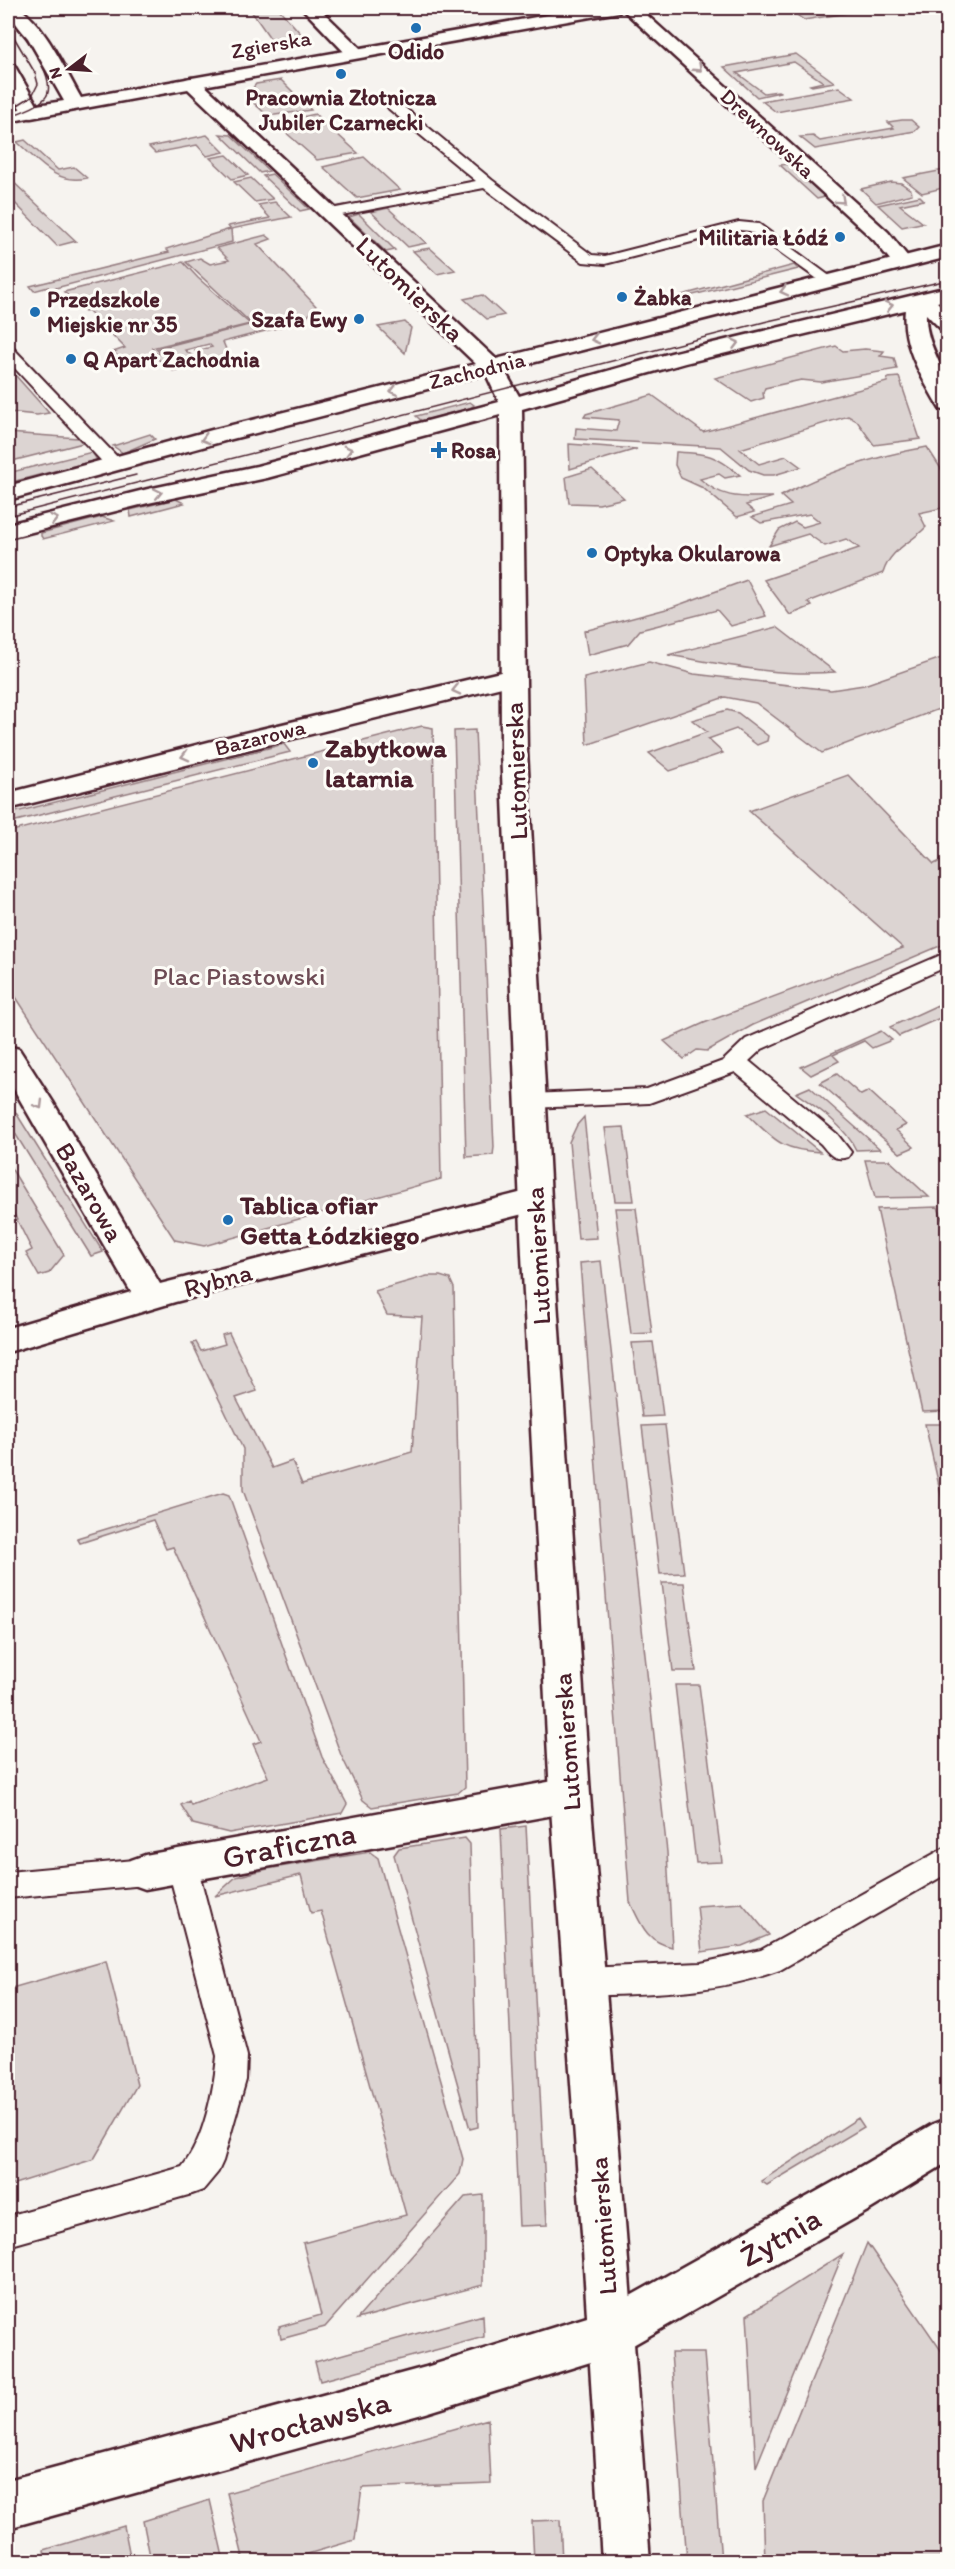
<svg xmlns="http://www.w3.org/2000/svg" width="955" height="2569" font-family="Itim,sans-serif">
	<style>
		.green { fill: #dcd4d2; stroke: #937a7e; stroke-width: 1.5 }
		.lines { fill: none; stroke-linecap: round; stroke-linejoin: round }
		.service-casing { stroke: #4a1f2b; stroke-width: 4 }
		.minor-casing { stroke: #4a1f2b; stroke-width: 5 }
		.tertiary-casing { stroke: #4a1f2b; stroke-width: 5 }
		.secondary-casing { stroke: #4a1f2b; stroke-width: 5 }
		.service { fill: #fdfcf7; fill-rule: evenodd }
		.minor { fill: #fdfcf7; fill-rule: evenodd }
		.tertiary { fill: #fdfcf7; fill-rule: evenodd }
		.secondary { fill: #fdfcf7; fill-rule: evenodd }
		.tram { stroke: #4a1f2b; stroke-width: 1.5 }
		.oneway { stroke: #ac999b }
		.poi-dot { fill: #1f6fb2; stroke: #fdfcf7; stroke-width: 2 }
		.labels { text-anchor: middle; stroke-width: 6; stroke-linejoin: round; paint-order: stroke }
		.far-street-label { font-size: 22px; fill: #4a1f2b; stroke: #fdfcf7 }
		.far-poi-label { font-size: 22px; font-weight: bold; fill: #4a1f2b; stroke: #fdfcf7; text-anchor: start }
		.street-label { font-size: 26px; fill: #4a1f2b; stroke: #fdfcf7 }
		.poi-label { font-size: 26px; font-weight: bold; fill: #4a1f2b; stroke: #fdfcf7; text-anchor: start }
		.park-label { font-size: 26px; fill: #6e4c55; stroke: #fdfcf7 }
		.near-street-label { font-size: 32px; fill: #4a1f2b; stroke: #fdfcf7 }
	</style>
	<rect width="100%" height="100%" fill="#f6f3ef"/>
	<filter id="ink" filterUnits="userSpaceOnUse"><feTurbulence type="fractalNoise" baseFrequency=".0167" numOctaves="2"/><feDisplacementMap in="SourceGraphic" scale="12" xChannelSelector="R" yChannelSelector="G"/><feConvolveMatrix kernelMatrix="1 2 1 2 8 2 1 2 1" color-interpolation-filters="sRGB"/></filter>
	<g filter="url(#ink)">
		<path class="green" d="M249,8H278L302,35L290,46L277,48Z
			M823,8H855L860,11L804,20L794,13Z
			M796,54L834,82L812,86L810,85L823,82L794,62L737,73L764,93L778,91L780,92L757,97L724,67Z
			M281,80L311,110L268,116L246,96L256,84Z
			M839,87L854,98L776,112L762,101Z
			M315,114L358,153L317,160L275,123Z
			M902,120H911L919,127L915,131L815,149L800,137L813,136L820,141L894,128L888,122Z
			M220,134L231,135L269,171L260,173Z
			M207,135L224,152L207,156L197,145L155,153L149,147Z
			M25,140L58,170L74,167L87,178C55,185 39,161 17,142Z
			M227,155L248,175L232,179L210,158Z
			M364,157L400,190L357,198L323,167Z
			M788,164L825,197L817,199L780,165Z
			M944,170L947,172V187L922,193L903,178Z
			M272,174L309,209L300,211L263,176Z
			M8,177L76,241L57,246L8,196Z
			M251,178L273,199L255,202L234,182Z
			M891,182L901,183L911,190L912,194L876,203L861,189Z
			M920,196L924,200L900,205L923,223H921L902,227L878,205Z
			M275,202L291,217L231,229L232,242L52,289L48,287L34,291L30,286L169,252L166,249L230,229L228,226L270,218L258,205Z
			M388,208L426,243L408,247L371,212Z
			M359,214L395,250L386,252L349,217Z
			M266,235L271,239L257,244L316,306L304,321L223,342L228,354L225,358L210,362L195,351L212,347L209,344L185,350L201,363L173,371L153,355L160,353L156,349L252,324L186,262L200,258L210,264L229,260L217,248Z
			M430,248L455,270L437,274L413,251Z
			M183,262L198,278L250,324L152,348L156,353L123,361L113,352L125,348L88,310L85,311L64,292Z
			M794,265L798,269L681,298L678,296Z
			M482,295L504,315L487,319L464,299Z
			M405,322L411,328L405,353L378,327Z
			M836,346L843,351L865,349L884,351L880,356L894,358L897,369L821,382L801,380L765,388L763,393L764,398L751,402L715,378Z
			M8,367L49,413L37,415L8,412Z
			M899,377L920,439L874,445L857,421L848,416L740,449L759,464L786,456L801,467L774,475H763L749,470L721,447L575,439L576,428L616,431L619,420L584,417L586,414L652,395L703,432L887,382L888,378Z
			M470,402L474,405L470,408L422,421L416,416Z
			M8,433L78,438L83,443L8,462Z
			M150,434L155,439L123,453L113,446Z
			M569,444L637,449L570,469Z
			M927,447L947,478V507L919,513L926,527C909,545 891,548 883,573L808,602L812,606L790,615L764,580L859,548L846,539L825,546L808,534L769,546L779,530L795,522L803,527L820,522L810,514L761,523L752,517L791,505L781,496C826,472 876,456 927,447Z
			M92,452L97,460L8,483V473Z
			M676,452C709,454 714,454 740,475L725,478L719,474L700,479C724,500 742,497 773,497L746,505L754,512L737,517L703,488L681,478L675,465Z
			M592,469L624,498L599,504L569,503L566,477Z
			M176,499L184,503L131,517L130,510Z
			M102,517L114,521L43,539L41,536V533Z
			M747,580L766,616L731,626L717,610L640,630L628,644L588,655L584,631L670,608Z
			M777,627L835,672C780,677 722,664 668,655Z
			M947,656V706L822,753L756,703L725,697L587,745L584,678L649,662L694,674L831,690L864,685Z
			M727,710L738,713L768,736L767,741L757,745L736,729L708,739L723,753L670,771L649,753L707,732L692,720Z
			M422,726L433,728L441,1179L204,1246L175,1240L8,985V832Z
			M475,730L494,1147L493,1155L466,1157L454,731Z
			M284,744L290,752L8,823V814Z
			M848,775L934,864L947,858V943L753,1025L707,1051L697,1050L684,1059L664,1041L704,1023L903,948L749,811Z
			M938,1005L947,1015L899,1036L890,1027Z
			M881,1031L892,1040L872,1048L864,1041L833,1055L839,1061L811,1075L801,1067Z
			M837,1074L861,1095L869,1091L906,1125L896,1130L914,1147L900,1153L820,1083Z
			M810,1087L880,1149L856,1150C845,1126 818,1108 796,1093Z
			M8,1100L103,1252L91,1256L8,1122Z
			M766,1108L820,1152C780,1150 775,1140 747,1114Z
			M584,1117L597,1238L578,1239L569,1142L577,1125Z
			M624,1127L634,1201H615L605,1128Z
			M865,1160H889L929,1197L875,1198Z
			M8,1163L64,1255L49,1273L39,1276L26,1253L32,1250L8,1202Z
			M938,1207L947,1233V1411L922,1412L877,1209Z
			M615,1208H636L652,1333L631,1334Z
			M601,1261L667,1852L672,1947C646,1942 641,1924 630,1902L580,1263Z
			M427,1276H440L450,1279L454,1288L465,1787L458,1793L372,1807L363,1800L341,1755L243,1490V1449L192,1343L196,1342L201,1351L225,1344L222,1335L229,1333L257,1391L236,1398L272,1468L292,1461L302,1484L412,1452L422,1317L387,1315L375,1291Z
			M653,1342L663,1416L642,1417L632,1343Z
			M925,1424H947V1521Z
			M665,1425L684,1573L660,1574L642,1426Z
			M223,1493L229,1495L322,1757L347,1804L342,1813L229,1833L193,1824L181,1805L189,1801L191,1805L268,1777L253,1744L261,1741L173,1547L166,1549L153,1520L80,1543L77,1538Z
			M662,1583H684L696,1671H673Z
			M675,1685H699L722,1862L696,1863Z
			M526,1826L547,2225L519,2226L501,1829Z
			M465,1838L470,1844L478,2127L470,2129L394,1855L399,1848Z
			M370,1852L378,1858L463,2159L460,2174L325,2327L281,2339L279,2327L321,2315L303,2243L406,2215L321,1911L311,1913L301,1875L215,1896L236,1877L267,1869Z
			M742,1903L769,1935L742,1946L702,1952L697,1906Z
			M106,1961L137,2085L94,2159L8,2186V1989Z
			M858,2118L864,2127L767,2185L761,2181Z
			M483,2195V2285L357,2319L465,2197Z
			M867,2243L947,2359V2561H765L763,2501Z
			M843,2254L756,2467L747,2315Z
			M483,2315L484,2337L320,2381L315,2362Z
			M671,2353H704L721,2561H687Z
			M488,2419L491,2483L362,2488L355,2540L284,2561H244L227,2493Z
			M210,2500L224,2561H151L143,2521Z
			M560,2520L562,2561H534L532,2521Z
			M124,2526L131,2561H46L44,2550Z"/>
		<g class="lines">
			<g class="service-casing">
				<path id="service" d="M394,102L399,103L492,180L592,255L605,256L739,222L759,224L835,280L828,284L823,283L750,231L739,230L605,264L583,262L484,188L331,217L326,216L324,213L331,209L476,181L389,109L387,106L389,103Z
					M8,347L14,349L121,461L123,465L121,469H109L8,361Z
					M948,952V966L762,1049L749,1061L837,1134L851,1152L848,1157C834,1161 830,1155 821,1144L735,1072L649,1103L530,1108L522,1106L519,1101L522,1096L530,1094L647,1089L723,1061L746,1039Z
					M948,1846V1873L780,1970C716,1994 650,1993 584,1996L573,1992L569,1982L573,1972L584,1968L701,1963L761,1950Z
					M182,1852L192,1856L197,1865L247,2056L246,2080L223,2161L218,2172L203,2190L192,2194L8,2246V2216L182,2167C204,2141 214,2089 217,2056L167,1865L172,1856Z
					M145,1859L155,1863L160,1872L155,1881L145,1885L8,1898V1872Z"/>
			</g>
			<g class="minor-casing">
				<path id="minor" d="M302,8H319L361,49L364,53L361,57H349Z
					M621,8H639L888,232L912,262L909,266H895L874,240Z
					M513,669L522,672L526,677L522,682L8,809V793L236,735Z
					M8,1046L19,1049L53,1102L160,1284L535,1189L546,1192L551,1200L546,1208L535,1211L175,1302L8,1352V1328L131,1292L8,1079Z
					M570,1778L584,1783L590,1795L584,1807L570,1812L145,1889L131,1884L125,1872L131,1860L145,1855Z
					M948,2118V2162L871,2209L626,2349L610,2356L426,2413L8,2528V2480L426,2367L600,2313L839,2179L933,2124Z"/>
			</g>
			<g class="tertiary-casing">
				<path id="tertiary" d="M587,8H622L619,12L613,13L192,88L186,87L183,83L186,79L192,78Z
					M31,106L38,108L40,112L38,116L8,122V112Z"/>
			</g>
			<g class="secondary-casing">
				<path id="secondary" d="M8,8H19C45,25 65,70 81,98L192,78L198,79L496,359L948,245V257L504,370L519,396L671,353L948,287V299L937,302L948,312V331L941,329L926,314C925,340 939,358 947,382C949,390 948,402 948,411L940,409L937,404C921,376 901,343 905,310L685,363L522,409L527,750L554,1255L590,1795L626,2234L650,2562H602L582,2234L550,1795L522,1255L501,750L500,415L267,478L148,503L8,538V524L148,489L257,466L499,402L486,374L228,440L8,500V486L212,430L476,364L188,89L31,118L24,116L8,85V64L14,65L37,105L64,101L28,38L8,15Z"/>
			</g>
			<use href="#service" class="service"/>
			<use href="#minor" class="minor"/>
			<use href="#tertiary" class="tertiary"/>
			<use href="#secondary" class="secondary"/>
			<path class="tram" d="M8,13C19,30 61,80 45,98C36,108 20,112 8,117
				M8,27L35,73L38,84L32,96L13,108
				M8,507L136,475
				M8,516L768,321L948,280"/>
		</g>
		<defs><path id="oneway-chevron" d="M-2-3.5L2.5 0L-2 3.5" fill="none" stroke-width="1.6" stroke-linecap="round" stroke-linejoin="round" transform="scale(1.5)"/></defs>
		<g class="oneway">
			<use href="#oneway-chevron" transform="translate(698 68) rotate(43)"/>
			<use href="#oneway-chevron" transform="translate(841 200) rotate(42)"/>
			<use href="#oneway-chevron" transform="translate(784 291) rotate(166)"/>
			<use href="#oneway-chevron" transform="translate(889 306) rotate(-13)"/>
			<use href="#oneway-chevron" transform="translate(595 339) rotate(166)"/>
			<use href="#oneway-chevron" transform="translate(735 343) rotate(-15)"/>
			<use href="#oneway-chevron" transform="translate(394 391) rotate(166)"/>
			<use href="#oneway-chevron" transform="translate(205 439) rotate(164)"/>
			<use href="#oneway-chevron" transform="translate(348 450) rotate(-15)"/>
			<use href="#oneway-chevron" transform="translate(158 493) rotate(-12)"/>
			<use href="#oneway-chevron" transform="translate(54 519) rotate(-14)"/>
			<use href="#oneway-chevron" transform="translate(456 690) rotate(167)"/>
			<use href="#oneway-chevron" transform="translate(185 756) rotate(166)"/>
			<use href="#oneway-chevron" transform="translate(39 1105) rotate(59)"/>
		</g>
	</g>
	<g class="poi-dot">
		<circle cx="416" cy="28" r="6"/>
		<circle cx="341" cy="74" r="6"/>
		<circle cx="840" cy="237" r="6"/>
		<circle cx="622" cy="297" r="6"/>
		<circle cx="35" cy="312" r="6"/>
		<circle cx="359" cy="319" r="6"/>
		<circle cx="71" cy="359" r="6"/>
		<path d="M436 441h6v6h6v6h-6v6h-6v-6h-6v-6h6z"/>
		<circle cx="592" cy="553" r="6"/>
		<circle cx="313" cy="763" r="6"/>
		<circle cx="228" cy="1220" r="6"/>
	</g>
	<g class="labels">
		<g class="far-street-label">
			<text transform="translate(271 44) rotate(-10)" y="8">Zgierska</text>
			<text transform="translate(768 133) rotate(43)" y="8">Drewnowska</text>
			<text transform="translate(477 370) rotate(-14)" y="8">Zachodnia</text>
			<text transform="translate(260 737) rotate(-14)" y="8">Bazarowa</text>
		</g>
		<g class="far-poi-label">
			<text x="416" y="59" text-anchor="middle">Odido</text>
			<text x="341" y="105" text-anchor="middle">Pracownia Złotnicza<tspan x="341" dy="25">Jubiler Czarnecki</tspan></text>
			<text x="828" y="245" text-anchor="end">Militaria Łódź</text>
			<text x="634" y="305">Żabka</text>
			<text x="47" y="307">Przedszkole<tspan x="47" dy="25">Miejskie nr 35</tspan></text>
			<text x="347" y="327" text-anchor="end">Szafa Ewy</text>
			<text x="83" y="367">Q Apart Zachodnia</text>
			<text x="451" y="458">Rosa</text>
			<text x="604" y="561">Optyka Okularowa</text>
		</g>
		<g class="street-label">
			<text transform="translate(410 289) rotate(44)" y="9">Lutomierska</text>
			<text transform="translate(516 771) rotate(-92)" y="9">Lutomierska</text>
			<text transform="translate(90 1192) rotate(60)" y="9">Bazarowa</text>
			<text transform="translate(538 1256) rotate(-93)" y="9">Lutomierska</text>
			<text transform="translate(218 1280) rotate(-15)" y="9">Rybna</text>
			<text transform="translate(567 1742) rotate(-94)" y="9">Lutomierska</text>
			<text transform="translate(603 2226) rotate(-94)" y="9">Lutomierska</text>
		</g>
		<g class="poi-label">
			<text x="325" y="757">Zabytkowa<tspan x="325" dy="30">latarnia</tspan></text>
			<text x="240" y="1214">Tablica ofiar<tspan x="240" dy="30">Getta Łódzkiego</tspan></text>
		</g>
		<g class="park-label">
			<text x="239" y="985">Plac Piastowski</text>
		</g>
		<g class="near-street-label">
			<text transform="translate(289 1845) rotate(-11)" y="11">Graficzna</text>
			<text transform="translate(780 2237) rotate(-30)" y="11">Żytnia</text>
			<text transform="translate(310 2422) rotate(-15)" y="11">Wrocławska</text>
		</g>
	</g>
	<rect width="955" height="2569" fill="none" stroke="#fdfcf7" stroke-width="30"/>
	<rect x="15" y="15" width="925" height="2539" fill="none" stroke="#4a1f2b" stroke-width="2" filter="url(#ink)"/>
	<g transform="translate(69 69) rotate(253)" stroke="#fdfcf7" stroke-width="4.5" paint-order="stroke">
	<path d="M0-4.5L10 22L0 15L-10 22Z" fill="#4a1f2b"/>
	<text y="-9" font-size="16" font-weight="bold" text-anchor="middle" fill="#4a1f2b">N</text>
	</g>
</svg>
